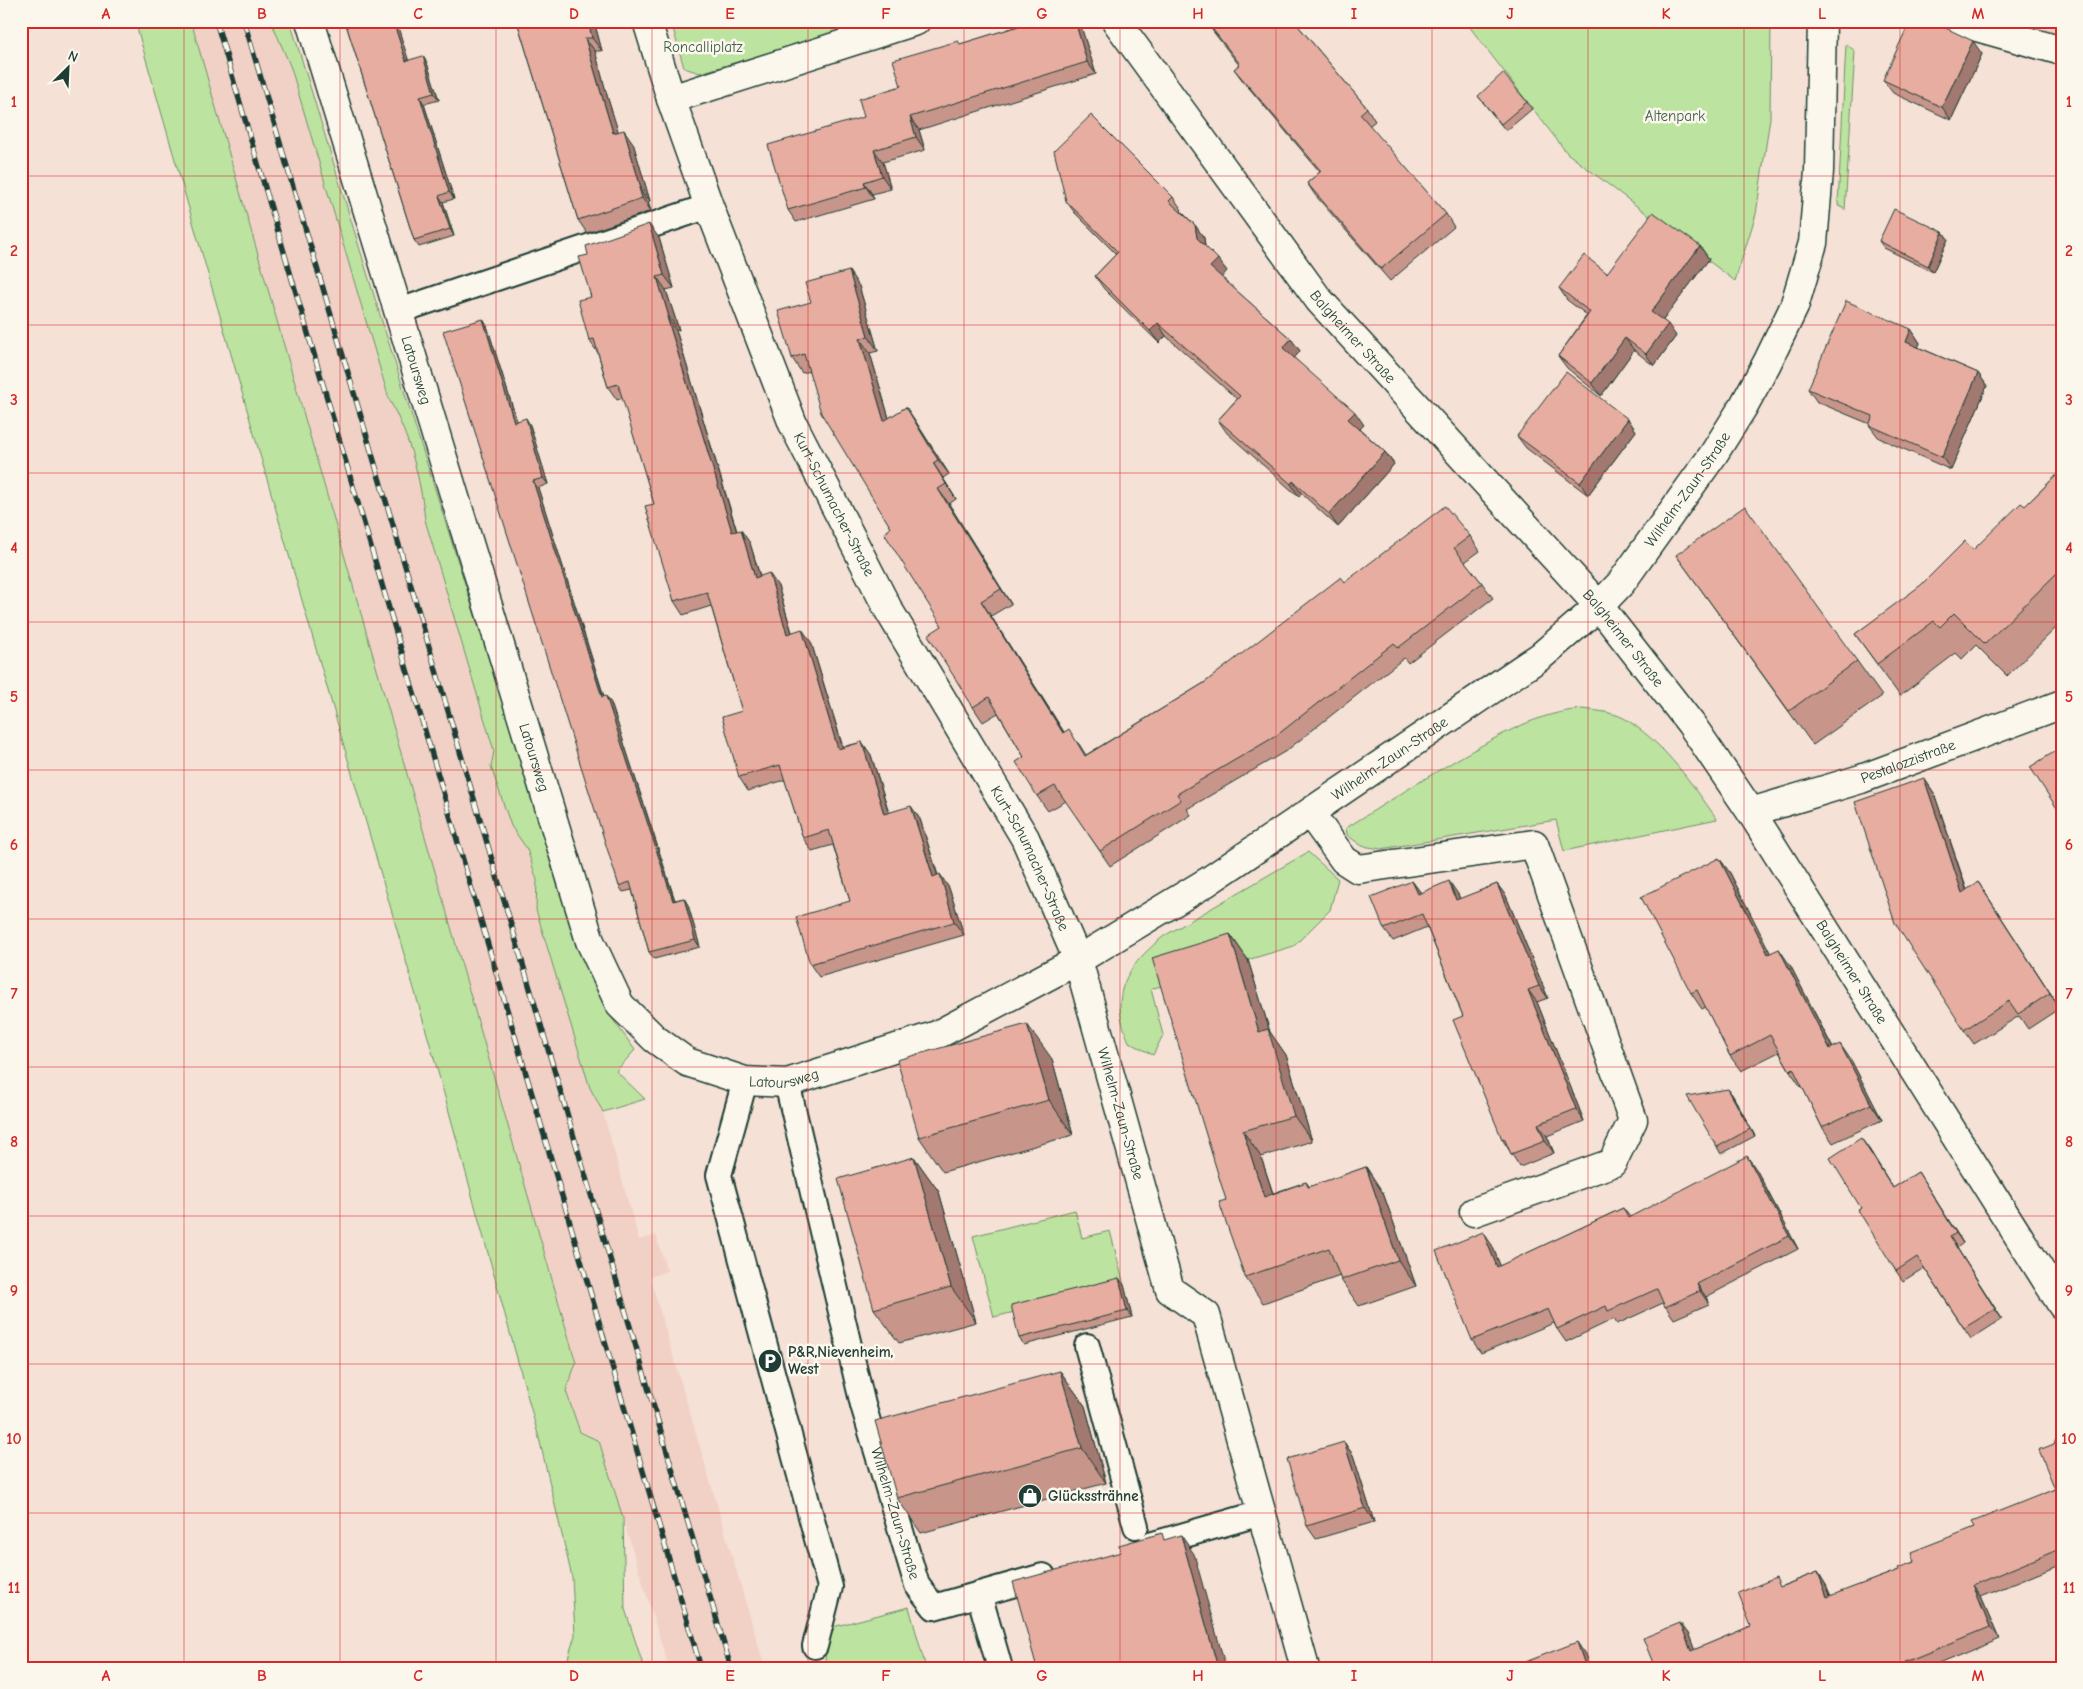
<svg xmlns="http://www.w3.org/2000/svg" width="2083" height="1689" font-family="'Comic Neue',sans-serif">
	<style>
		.built { fill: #f1d1c6 }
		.green { fill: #bce39f; stroke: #6e906a }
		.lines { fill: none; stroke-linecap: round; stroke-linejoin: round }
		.service-casing { stroke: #1f3d34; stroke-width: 28 }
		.minor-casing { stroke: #1f3d34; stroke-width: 31 }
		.service { stroke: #fbf7ec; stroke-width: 24 }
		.minor { stroke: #fbf7ec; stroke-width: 28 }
		.rail-casing { stroke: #1f3d34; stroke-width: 5.5 }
		.rail { stroke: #fbf7ec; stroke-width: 4; stroke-dasharray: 11; stroke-linecap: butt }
		.wall { fill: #c7958a; stroke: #1f3d34 }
		.shaded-wall { fill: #a27971; stroke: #1f3d34 }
		.building { fill: #e7ada1; stroke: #1f3d34 }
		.grid { fill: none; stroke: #d62828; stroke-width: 1; stroke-opacity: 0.55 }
		.labels { text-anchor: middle; stroke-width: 5; stroke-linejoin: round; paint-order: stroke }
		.park-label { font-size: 15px; fill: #3e5e49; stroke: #fbf7ec }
		.street-label { font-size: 15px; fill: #1f3d34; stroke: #fbf7ec }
		.poi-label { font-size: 15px; font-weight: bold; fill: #1f3d34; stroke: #fbf7ec; text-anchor: start }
		.neatline { fill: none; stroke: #d62828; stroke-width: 2 }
		.grid-label { font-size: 16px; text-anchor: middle; font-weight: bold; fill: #d62828 }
	</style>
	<rect width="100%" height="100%" fill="#f5e1d6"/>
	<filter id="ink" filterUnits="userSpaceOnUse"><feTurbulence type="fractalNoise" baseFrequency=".02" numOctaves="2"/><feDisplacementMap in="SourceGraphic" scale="10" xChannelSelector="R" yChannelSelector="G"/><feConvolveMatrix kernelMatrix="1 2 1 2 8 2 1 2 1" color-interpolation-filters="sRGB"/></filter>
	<g filter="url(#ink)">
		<path class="built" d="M191,21H271L291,68L389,399L404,428L416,467L421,487L425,520L494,751L491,767L511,826L527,849L537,880L536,910L590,1088L603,1112L639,1240L656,1235L667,1271L650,1277L765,1668H669L599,1441L580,1432L566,1391L576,1362Z
			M2045,21H2062V38L2043,31Z"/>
		<path class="green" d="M135,21H191L576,1363L566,1391L580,1432L599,1441L623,1518L625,1609L644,1668H565L575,1635L572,1577L539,1438L440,1079Z
			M271,21H290L380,315L577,938L609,1014L635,1050L616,1071L645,1099L603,1112L590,1088L536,910L537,880L527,849L511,826L491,767L494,751L425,520C420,476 410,438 389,399L291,68Z
			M671,21H875L700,73L684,68Z
			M1465,21H1771L1770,118L1756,214L1735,281L1567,153Z
			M1846,44L1855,51L1845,210L1838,205Z
			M1582,709C1598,711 1617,712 1630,722C1667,747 1692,784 1717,819L1564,851L1556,820L1381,849L1362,846L1347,835L1346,828C1385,804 1423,779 1463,756C1502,734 1537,713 1582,709Z
			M1308,852L1338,879L1330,910L1294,946L1151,989L1163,1035L1153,1055L1129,1042C1108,994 1126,967 1164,936Z
			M1075,1210L1082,1238L1110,1231L1124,1285L994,1317L973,1236Z
			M909,1607L926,1668H824L829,1628Z"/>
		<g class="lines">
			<g class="service-casing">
				<g id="service">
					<path d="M399,311L709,206"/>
					<path d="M745,1081L719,1175L830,1587L815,1646"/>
					<path id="s1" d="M787,1083L863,1405L917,1585L934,1607L1043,1576"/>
					<path d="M1087,1346L1136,1526"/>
					<path d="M1150,1545L1261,1513"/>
					<path d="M979,1594L1000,1668"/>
				</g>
			</g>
			<g class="minor-casing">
				<g id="minor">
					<path id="s2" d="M310,21L590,941L620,1005L655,1039L687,1062L745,1081L787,1083L937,1035L1078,960L1207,882L1541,656L1599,606L1621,583L1713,455L1743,407L1767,363L1794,307L1813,243L1819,171L1822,21"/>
					<path id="s3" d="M647,21L671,99L709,206L793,424L888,609L1025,838L1078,960L1170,1290L1206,1315L1305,1668"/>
					<path id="s4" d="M1116,21L1319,300L1599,606L1691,724L1751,812L2062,1305"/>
					<path d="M1956,21L2062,51"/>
					<path d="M671,99L916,21"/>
					<path id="s5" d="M1751,812L1861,779L2062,704"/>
					<path d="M1310,813L1344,860L1358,869L1534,844L1633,1120L1612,1163L1474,1212"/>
				</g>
			</g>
			<use href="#service" class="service"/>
			<use href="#minor" class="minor"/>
			<g class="rail-casing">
				<path id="rail" d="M216,21L701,1668
					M244,21L731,1668"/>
			</g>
			<use href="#rail" class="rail"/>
		</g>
		<path class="wall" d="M345,21H396L408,61L427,63L439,100L424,104L454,199L443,202L454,236L419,247L414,240Z
			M517,21H594L602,51H595L608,99L618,132L633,143L650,201L648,202L651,211L587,233L578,220Z
			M1035,21H1079L1096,74L919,130L925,150L883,162L891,189L872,194L874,199L796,222L788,210L864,117L961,44Z
			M1205,21H1294L1367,108L1375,121L1369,126L1446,214L1454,227L1390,281L1315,195L1307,183L1320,172L1243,81L1234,69L1239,65Z
			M1982,54L1951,120L1893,93L1883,80Z
			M1478,96L1527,102L1532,109L1506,131Z
			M1173,197L1182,210L1181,211L1195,225L1204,238L1205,246L1227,271L1221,277L1291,339L1300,351L1294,358L1364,425L1360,429L1385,452L1394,464L1338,527L1302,494L1299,497L1227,433L1218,420L1237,399L1166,336L1159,343L1104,289L1095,276L1116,254L1075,213L1066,201Z
			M1943,232L1948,239L1933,272L1884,248L1879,241Z
			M659,238L674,288L666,290L679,330H676L737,531L750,543L760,576L778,586L792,632L811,642L843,747L862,742L871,755L889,812L920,819L938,875L949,888L964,935L819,977L810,964L850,901L833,845L812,851L803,838L785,780L748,791L739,777L742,711L711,606L683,615L674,601L654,504L623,398L617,400L608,387L598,353L589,340L591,297L588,255Z
			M1700,246L1709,259L1663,320L1676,336L1654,366L1634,350L1601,396L1567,368L1558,356L1587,315L1567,300L1559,288L1607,273Z
			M859,286L878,351L870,353L889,418L906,407L916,422L949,474L943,478L956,499L949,504L1011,604L991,616L1064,732L1079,744L1086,755L1204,683L1345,582L1470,536L1480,551L1465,562L1482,583L1493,598L1408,663L1404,658L1286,751L1187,809L1191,815L1110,866L1066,801L1048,811L1037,796L1024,757L998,713L983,722L973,707L942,626L891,528L809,371L802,373L792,358L811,302Z
			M487,326L517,421L530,425L548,484L538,488L604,696L611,703L675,900L684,898L688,905L700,947L654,959L649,952L632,890L623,892L619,886Z
			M1911,329L1920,343L1918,347L1978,373L1987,386L1951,470L1879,438L1869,425L1870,424L1817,402L1808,389Z
			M1628,419L1636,431L1588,495L1526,448L1517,436Z
			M2062,470V622L2007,676L1976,645L1962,659L1956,653L1900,696L1855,634L1973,550L2025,506Z
			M1676,555L1857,661L1882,696L1813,745Z
			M1924,778L1934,793L1967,890L1978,882L2060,1008L2028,1029L2019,1016L1974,1044L1964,1030Z
			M1719,858L1730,873L1770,953L1790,965L1833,1048L1851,1060L1882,1120L1833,1143L1822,1127L1802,1086L1801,1087L1790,1071L1779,1052L1741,1071L1730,1056L1706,1007L1702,1009L1691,993Z
			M1412,881L1421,893L1458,894L1460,899L1497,884L1506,896L1548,998L1537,1002L1584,1121L1547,1136L1554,1153L1520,1167L1502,1139L1463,1016L1427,927L1393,941L1384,929Z
			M1230,934L1248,960L1270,1032L1286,1055L1312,1141L1261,1157L1273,1193L1306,1182L1310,1187L1366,1167L1383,1193L1416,1286L1359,1306L1341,1280L1340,1276L1263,1303L1245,1277L1226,1200Z
			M1052,1059L1073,1135L943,1172L919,1137Z
			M1728,1089L1733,1096L1755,1136L1721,1154L1717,1147Z
			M1869,1149L1893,1188L1918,1172L1963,1243L1957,1248L2002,1319L1971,1339L1924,1268L1903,1281L1896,1271L1861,1208Z
			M914,1157L939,1192L976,1322L899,1343L874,1309Z
			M1756,1169L1798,1249L1706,1297L1709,1304L1674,1319L1663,1303L1617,1324L1614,1319L1566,1342L1557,1329L1554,1323L1481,1353L1472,1340L1492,1245L1500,1266L1623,1208L1630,1217Z
			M1124,1285L1132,1317L1024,1345L1019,1338Z
			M1060,1371L1085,1406L1106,1483L921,1533L897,1498Z
			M2062,1428V1564L1981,1597L1999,1639L1930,1668H1655L1680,1623L1689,1635L1694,1650L1751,1626L1782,1586L1818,1572L1826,1585L1831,1596L1899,1570L1975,1527L2055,1489L2054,1444Z
			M1344,1442L1353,1455L1374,1522L1316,1539L1307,1526Z"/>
		<path class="shaded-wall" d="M393,21H396L411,68L406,61Z
			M588,21H594L602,51L592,38Z
			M1075,21H1079L1080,23L1096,74L1087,62Z
			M585,38L595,51L608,99L623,146L613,133L599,86Z
			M1973,41L1982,54L1951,120L1942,107Z
			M423,56L427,63L439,100L434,93Z
			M420,97L424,104L454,199L449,192Z
			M910,117L919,130L925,150L916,137Z
			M624,130L633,143L650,201L641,188Z
			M874,150L883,162L891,189L882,176Z
			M864,182L872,194L874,199L866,187Z
			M639,188L648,202L651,211L642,198Z
			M439,196L443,202L454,236L450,229Z
			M649,224L659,238L674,288L664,275Z
			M1195,225L1204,238L1205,250L1197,238Z
			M1943,232L1948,239L1933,272L1928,266Z
			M1700,246L1709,259L1660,324L1651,312Z
			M1218,259L1227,271L1219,280L1210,267Z
			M849,271L859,286L878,351L868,336Z
			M657,277L666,290L679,330L669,317Z
			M667,317L676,330L741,546L732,532Z
			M483,319L487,326L519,428L514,422Z
			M1158,323L1166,336L1159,343L1150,331Z
			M1668,324L1676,336L1654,366L1646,354Z
			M1911,329L1920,343L1915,355L1906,342Z
			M1625,338L1634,350L1601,396L1592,383Z
			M860,339L870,353L894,436L884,421Z
			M1291,339L1300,351L1292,361L1283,348Z
			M1978,373L1987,386L1951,470L1942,457Z
			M906,407L916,422L949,474L938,460Z
			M1355,412L1364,425L1357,432L1348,419Z
			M526,418L530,425L548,484L543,478Z
			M1628,419L1636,431L1588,495L1580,483Z
			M1385,452L1394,464L1338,527L1329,514Z
			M933,463L943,478L956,499L946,484Z
			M533,481L538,488L606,704L602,697Z
			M1293,481L1302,494L1299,497L1291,484Z
			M938,489L949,504L1011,604L1001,589Z
			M741,530L750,543L764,591L755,578Z
			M769,573L778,586L796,647L787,634Z
			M981,601L991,616L1073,747L1063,733Z
			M802,629L811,642L847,762L838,749Z
			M606,696L611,703L677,908L673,901Z
			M862,742L871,755L893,827L884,814Z
			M1924,778L1934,793L1972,907L1962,893Z
			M911,806L920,819L942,890L933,877Z
			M1719,858L1730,873L1779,970L1768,954Z
			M940,874L949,888L964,935L954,922Z
			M1412,881L1421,893L1418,894Z
			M1449,881L1458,894L1465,913L1456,900Z
			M1978,882L1988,897L2060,1008L2050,993Z
			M1497,884L1506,896L1548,998L1539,986Z
			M684,898L688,905L700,947L695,940Z
			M1230,934L1248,960L1270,1032L1286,1055L1312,1141L1294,1116L1259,1032Z
			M1779,949L1790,965L1841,1065L1830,1049Z
			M1528,990L1537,1002L1584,1121L1576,1109Z
			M1027,1024L1052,1059L1073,1135L1049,1100Z
			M1840,1044L1851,1060L1882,1120L1871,1104Z
			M1728,1089L1733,1096L1755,1136L1750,1129Z
			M1538,1124L1547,1136L1554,1153L1545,1141Z
			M1243,1131L1261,1157L1282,1222L1264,1197Z
			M1861,1138L1869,1149L1900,1199L1893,1188Z
			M1747,1156L1756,1169L1798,1249L1789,1236Z
			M914,1157L939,1192L976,1322L951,1287Z
			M1366,1167L1383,1193L1416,1286L1398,1260Z
			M1918,1172L1925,1183L1963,1243L1956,1233Z
			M1483,1232L1492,1245L1506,1280L1497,1267Z
			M1950,1237L1957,1248L2002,1319L1995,1309Z
			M1119,1278L1124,1285L1132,1317L1127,1311Z
			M1697,1284L1706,1297L1709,1304L1700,1291Z
			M1060,1371L1085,1406L1106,1483L1082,1448Z
			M1344,1442L1353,1455L1374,1522L1365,1508Z
			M1181,1535L1194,1554L1226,1668H1218Z
			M1818,1572L1826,1585L1836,1609L1827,1597Z
			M1973,1585L1981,1597L1999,1639L1990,1627Z
			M1680,1623L1689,1635L1700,1664L1691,1651Z
			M1577,1642L1585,1654L1590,1668H1586Z"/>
		<path class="building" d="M345,21H393L406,61L423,56L434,93L420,97L449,192L439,196L450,229L414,240Z
			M517,21H588L592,38H585L599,86L613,133L624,130L641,188H639L642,198L578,220Z
			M1035,21H1075L1087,62L910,117L916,137L874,150L882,176L864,182L866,187L788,210L768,145L864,117L859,99L901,86L893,60L958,41L960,44Z
			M1206,21H1294L1367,108L1360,114L1446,214L1381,269L1307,183L1321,171L1234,69L1240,64Z
			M1910,21H1931L1973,41L1942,107L1883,80Z
			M1503,73L1527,102L1501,124L1478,96Z
			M1091,115L1173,197L1169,201L1195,225L1197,238L1218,259L1210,267L1291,339L1283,348L1355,412L1348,419L1385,452L1329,514L1293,481L1291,484L1218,420L1240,396L1158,323L1150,331L1095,276L1118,252L1066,201L1054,151Z
			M1894,209L1943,232L1928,266L1879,241Z
			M1653,212L1700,246L1651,312L1668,324L1646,354L1625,338L1592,383L1558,356L1590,312L1559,288L1584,255L1607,273Z
			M649,224L664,275L657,277L669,317H667L732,532L741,530L755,578L769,573L787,634L802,629L838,749L862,742L884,814L911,806L933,877L940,874L954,922L810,964L796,917L850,901L829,830L803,838L780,765L739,777L722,717L742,711L707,592L674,601L645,506L654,504L618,384L608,387L594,339L589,340L578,300L591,297L579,257L588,255L586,246Z
			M849,271L868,336L860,339L884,421L906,407L938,460L933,463L946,484L938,489L1001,589L981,601L1063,733L1069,729L1085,756L1204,683L1341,577L1345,582L1445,506L1470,536L1454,548L1482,583L1398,648L1394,643L1276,736L1177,794L1181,800L1100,851L1055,786L1037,796L1016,762L1024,757L989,697L973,707L928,635L942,626L884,533L891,528L821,413L804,354L792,358L778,311L811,302L805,283Z
			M1846,301L1911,329L1906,342L1978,373L1942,457L1869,425L1873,416L1808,389Z
			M483,319L514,422L526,418L543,478L533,481L602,697L606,696L673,901L684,898L695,940L649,952L630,882L619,886L443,331Z
			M1566,372L1628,419L1580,483L1517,436Z
			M2062,470V568L1985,644L1954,613L1940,627L1934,621L1877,664L1855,634L1921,585L1965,541L1973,550L2021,503L2025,506Z
			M1745,506L1857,661L1789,711L1676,555Z
			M2062,747V816L2030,767Z
			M1924,778L1962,893L1978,882L2050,993L2018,1014L2009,1001L1964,1030L1895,923L1855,802Z
			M1719,858L1768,954L1779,949L1830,1049L1840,1044L1871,1104L1822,1127L1793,1068L1790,1071L1770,1035L1730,1056L1697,990L1691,993L1641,897Z
			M1412,881L1418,894L1449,881L1456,900L1497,884L1539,986L1528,990L1576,1109L1538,1124L1545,1141L1511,1154L1504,1138L1502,1139L1453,1020L1463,1016L1422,914L1384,929L1371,897Z
			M1230,934L1259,1032L1268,1029L1294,1116L1243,1131L1264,1197L1306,1182L1308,1187L1366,1167L1398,1260L1341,1280L1329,1248L1245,1277L1219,1202L1226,1200L1152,958Z
			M1027,1024L1049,1100L919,1137L897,1060Z
			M1728,1089L1750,1129L1717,1147L1687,1096Z
			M1861,1138L1893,1188L1918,1172L1956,1233L1950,1237L1995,1309L1964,1328L1917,1257L1896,1271L1858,1210L1861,1208L1830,1158Z
			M1747,1156L1789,1236L1697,1284L1700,1291L1665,1307L1657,1289L1608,1311L1606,1306L1557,1329L1548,1309L1472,1340L1436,1251L1483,1232L1497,1267L1623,1208L1628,1218Z
			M914,1157L951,1287L874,1309L838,1179Z
			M1119,1278L1127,1311L1019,1338L1011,1305Z
			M1060,1371L1082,1448L897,1498L875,1421Z
			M2061,1428L2062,1548L1973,1585L1990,1627L1905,1662L1906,1664L1896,1668H1655L1643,1638L1680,1623L1691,1651L1751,1626L1738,1593L1776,1578L1780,1587L1818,1572L1827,1597L1899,1570L1898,1568L1914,1562L1911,1552L1975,1527L1972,1522L2055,1489L2039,1450L2054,1444Z
			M1344,1442L1365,1508L1307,1526L1287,1459Z
			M1162,1533L1164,1540L1181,1535L1218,1668H1037L1013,1582L1121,1552L1119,1545Z
			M1577,1642L1586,1668H1510Z"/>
	</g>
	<path class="grid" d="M184,21V1668M340,21V1668M496,21V1668M652,21V1668M808,21V1668M964,21V1668M1120,21V1668M1276,21V1668M1432,21V1668M1588,21V1668M1744,21V1668M1900,21V1668M21,176H2062M21,325H2062M21,473H2062M21,622H2062M21,770H2062M21,919H2062M21,1067H2062M21,1216H2062M21,1364H2062M21,1513H2062"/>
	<defs>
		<g id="parking-disc" transform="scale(1.25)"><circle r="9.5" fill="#1f3d34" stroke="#fbf7ec"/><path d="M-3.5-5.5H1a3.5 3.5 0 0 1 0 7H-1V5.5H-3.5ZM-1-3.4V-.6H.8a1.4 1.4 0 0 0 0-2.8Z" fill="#fff"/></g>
		<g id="shop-disc" transform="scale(1.25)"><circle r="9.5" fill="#1f3d34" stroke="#fbf7ec"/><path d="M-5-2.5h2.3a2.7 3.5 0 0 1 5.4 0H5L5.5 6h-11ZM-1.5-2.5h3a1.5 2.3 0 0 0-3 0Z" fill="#fff"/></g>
	</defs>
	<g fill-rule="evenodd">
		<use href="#parking-disc" x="770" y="1361"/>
		<use href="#shop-disc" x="1030" y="1496"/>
	</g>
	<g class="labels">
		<g class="park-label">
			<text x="703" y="52">Roncalliplatz</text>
			<text x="1675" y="121">Altenpark</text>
		</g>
		<g class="street-label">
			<text dy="5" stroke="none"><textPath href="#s4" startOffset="395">Balgheimer Straße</textPath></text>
			<text dy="5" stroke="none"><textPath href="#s2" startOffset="365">Latoursweg</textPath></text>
			<text dy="5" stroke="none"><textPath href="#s2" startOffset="2318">Wilhelm-Zaun-Straße</textPath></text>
			<text dy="5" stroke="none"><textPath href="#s3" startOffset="519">Kurt-Schumacher-Straße</textPath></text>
			<text dy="5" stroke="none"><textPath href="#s4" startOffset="800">Balgheimer Straße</textPath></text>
			<text dy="5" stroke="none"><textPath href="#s2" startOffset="770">Latoursweg</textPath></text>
			<text dy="5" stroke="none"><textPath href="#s2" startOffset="1912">Wilhelm-Zaun-Straße</textPath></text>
			<text dy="5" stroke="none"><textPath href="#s5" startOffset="165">Pestalozzistraße</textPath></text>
			<text dy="5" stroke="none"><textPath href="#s3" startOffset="924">Kurt-Schumacher-Straße</textPath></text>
			<text dy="5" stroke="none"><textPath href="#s4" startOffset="1205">Balgheimer Straße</textPath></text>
			<text dy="5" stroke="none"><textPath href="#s2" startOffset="1221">Latoursweg</textPath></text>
			<text dy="5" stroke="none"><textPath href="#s3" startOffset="1196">Wilhelm-Zaun-Straße</textPath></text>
			<text dy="5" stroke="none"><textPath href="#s1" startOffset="444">Wilhelm-Zaun-Straße</textPath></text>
		</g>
		<g class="poi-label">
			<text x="788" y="1357">P&amp;R,Nievenheim,<tspan x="788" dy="17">West</tspan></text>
			<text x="1048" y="1501">Glückssträhne</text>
		</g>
	</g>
	<rect width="2083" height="1689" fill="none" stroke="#fbf7ec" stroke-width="55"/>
	<g transform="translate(68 68) rotate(24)" stroke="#fbf7ec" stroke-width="4" paint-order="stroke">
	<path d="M0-4L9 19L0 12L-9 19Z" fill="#1f3d34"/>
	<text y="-8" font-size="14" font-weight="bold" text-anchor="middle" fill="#1f3d34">N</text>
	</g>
	<rect x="28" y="28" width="2028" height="1634" class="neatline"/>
	<g class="grid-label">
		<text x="106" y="19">A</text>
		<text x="262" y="19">B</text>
		<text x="418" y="19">C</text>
		<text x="574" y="19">D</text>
		<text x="730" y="19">E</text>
		<text x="886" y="19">F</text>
		<text x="1042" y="19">G</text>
		<text x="1198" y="19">H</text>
		<text x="1354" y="19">I</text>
		<text x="1510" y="19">J</text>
		<text x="1666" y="19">K</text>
		<text x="1822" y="19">L</text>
		<text x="1978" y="19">M</text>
		<text x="14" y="107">1</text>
		<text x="2069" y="107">1</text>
		<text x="14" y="256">2</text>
		<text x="2069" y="256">2</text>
		<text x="14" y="405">3</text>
		<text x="2069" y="405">3</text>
		<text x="14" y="553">4</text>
		<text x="2069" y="553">4</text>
		<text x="14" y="702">5</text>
		<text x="2069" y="702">5</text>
		<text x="14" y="850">6</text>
		<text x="2069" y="850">6</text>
		<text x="14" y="999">7</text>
		<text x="2069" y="999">7</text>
		<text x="14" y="1147">8</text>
		<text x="2069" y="1147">8</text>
		<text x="14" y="1296">9</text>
		<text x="2069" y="1296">9</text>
		<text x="14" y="1444">10</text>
		<text x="2069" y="1444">10</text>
		<text x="14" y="1593">11</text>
		<text x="2069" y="1593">11</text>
		<text x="106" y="1681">A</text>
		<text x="262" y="1681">B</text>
		<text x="418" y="1681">C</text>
		<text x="574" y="1681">D</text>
		<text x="730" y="1681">E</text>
		<text x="886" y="1681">F</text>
		<text x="1042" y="1681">G</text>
		<text x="1198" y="1681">H</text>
		<text x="1354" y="1681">I</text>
		<text x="1510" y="1681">J</text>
		<text x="1666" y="1681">K</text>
		<text x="1822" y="1681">L</text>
		<text x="1978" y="1681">M</text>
	</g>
</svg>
